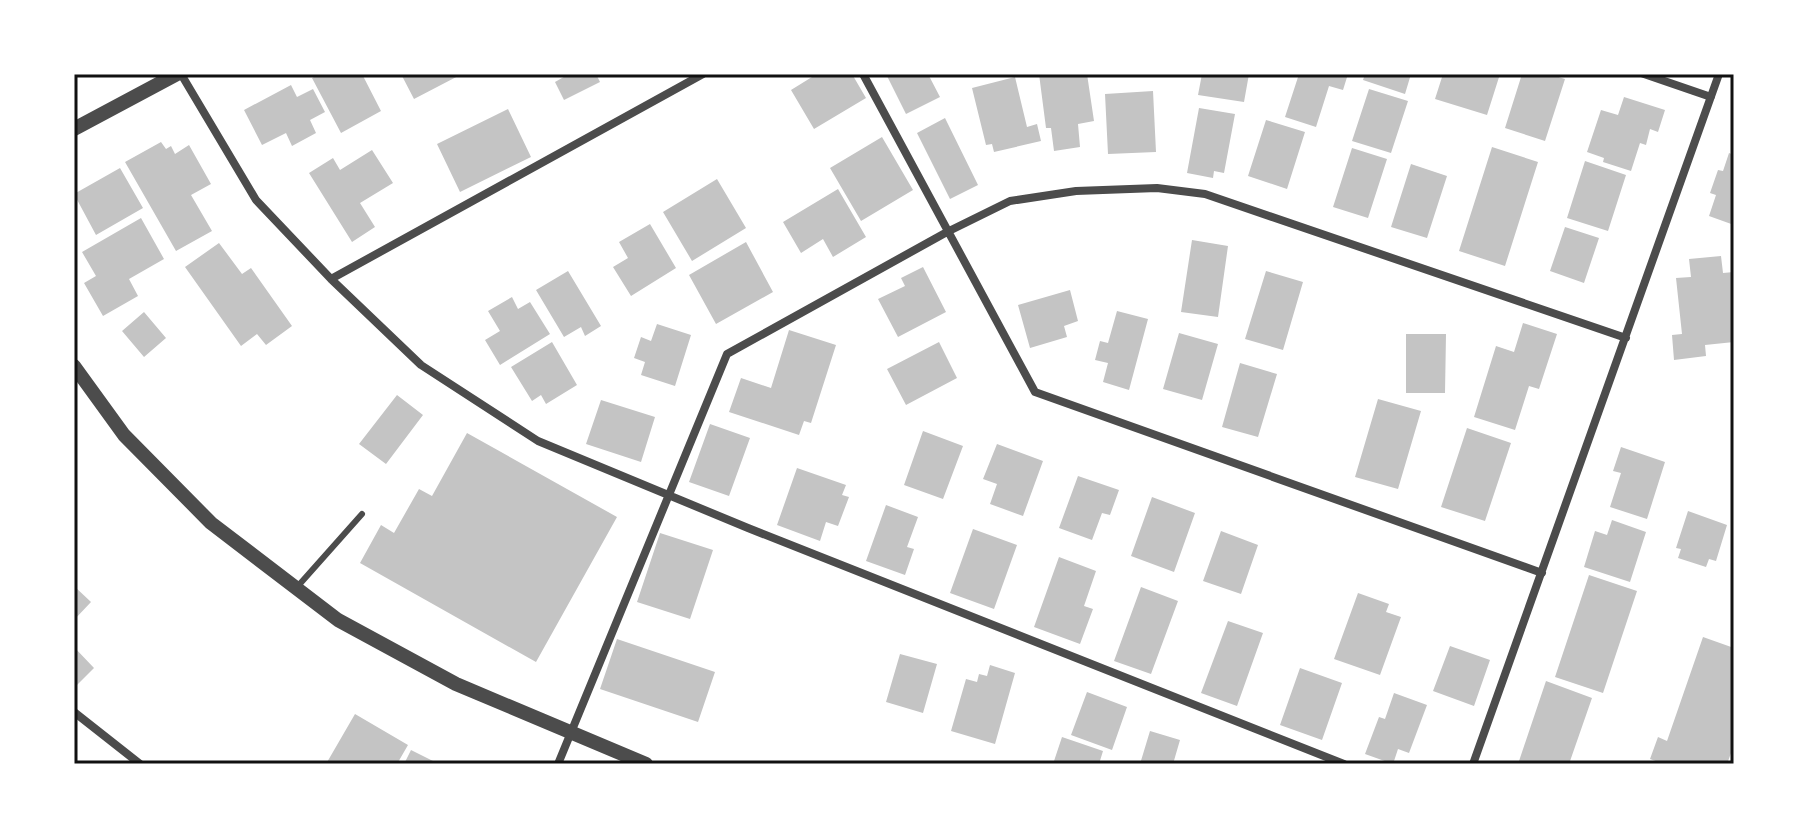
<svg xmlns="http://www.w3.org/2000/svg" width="1808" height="838" font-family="'Asap Condensed',sans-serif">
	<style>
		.building { fill: #c4c4c4 }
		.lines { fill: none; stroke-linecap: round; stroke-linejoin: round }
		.service { stroke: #4c4c4c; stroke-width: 6 }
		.minor { stroke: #4c4c4c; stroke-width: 8 }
		.tertiary { stroke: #4c4c4c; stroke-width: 14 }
		.neatline { fill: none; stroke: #111; stroke-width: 3 }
	</style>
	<rect width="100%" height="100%" fill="#fff"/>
	<path class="building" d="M320,74H362L381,111L341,133L312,78Z
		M401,74H462L414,99Z
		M569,74H596L600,82L564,100L555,82Z
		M810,74H852L866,98L814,129L791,90L812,77Z
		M886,74H928L940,97L906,114Z
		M1039,74H1087L1094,121L1078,124L1080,147L1054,151L1051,128H1046Z
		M1202,74H1249L1244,102L1198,95Z
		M1299,74H1348L1343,90L1329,86L1316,127L1285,117Z
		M1365,74H1411L1405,94L1363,80Z
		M1443,74H1500L1487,115L1435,99Z
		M1522,74H1549L1565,79L1545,141L1505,128Z
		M1015,77L1027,127L1037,124L1041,141L994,152L992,144L986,145L972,88Z
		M291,85L297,97L313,89L325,112L310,120L316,133L292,146L286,133L262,145L244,110Z
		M1369,89L1408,101L1391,153L1352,141Z
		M1153,91L1156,152L1108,154L1105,94Z
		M1624,97L1665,110L1658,132L1650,129L1646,145L1640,143L1631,171L1603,162L1604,158L1587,152L1601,110L1618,115Z
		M1199,108L1235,114L1224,173L1214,171L1213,178L1187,173Z
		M508,109L531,157L460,192L437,144Z
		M945,118L978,185L950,199L917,133Z
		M1266,120L1305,132L1287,189L1248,176Z
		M882,137L913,190L861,221L830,168Z
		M161,142L166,149L171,146L175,154L189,145L211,184L191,195L212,231L176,251L125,162Z
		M1492,147L1538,162L1505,266L1459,251Z
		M1352,148L1387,159L1368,218L1333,207Z
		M372,150L393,183L360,203L375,227L352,242L309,173L333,158L340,170Z
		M1729,153L1734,155V225L1709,216L1716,195L1710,193L1718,170L1723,171Z
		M1585,161L1626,175L1608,231L1567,218Z
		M1411,164L1447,176L1427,238L1391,227Z
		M120,168L143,208L96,235L74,194Z
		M717,179L746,228L692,261L663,212Z
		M838,189L866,237L833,257L823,239L801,253L783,222Z
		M141,218L164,259L129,279L138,296L103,316L84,283L96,276L82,252Z
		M650,224L676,268L631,296L613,267L628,258L619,242Z
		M1565,227L1599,238L1584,283L1550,271Z
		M1192,240L1228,246L1218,317L1181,312Z
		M746,242L773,292L716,324L689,275Z
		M219,243L242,274L251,268L292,326L266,345L257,334L241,346L185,267Z
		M1721,256L1723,273L1734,272V342L1705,345L1706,356L1674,360L1672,335L1682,334L1676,278L1691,277L1689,259Z
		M923,267L946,312L898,337L878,299L905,286L901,278Z
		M568,271L601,326L585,336L581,327L564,337L536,290Z
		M1266,271L1303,282L1283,350L1245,339Z
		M1070,290L1078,321L1064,326L1067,337L1030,348L1018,305Z
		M512,297L518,309L530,302L550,334L500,365L485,340L500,331L488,311Z
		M1117,311L1148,319L1129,390L1103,382L1108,363L1095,360L1100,341L1108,343Z
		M144,312L166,338L144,357L122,331Z
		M1523,323L1557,334L1539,389L1529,386L1515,430L1474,417L1496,346L1514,352Z
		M657,324L691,335L675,386L641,375L645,362L634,358L641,337L651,341Z
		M789,330L836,345L811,423L804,421L799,435L729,412L741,378L771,388Z
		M1179,333L1218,344L1202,400L1163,389Z
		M1406,334H1446L1445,393H1406Z
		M552,342L577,385L546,404L541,395L532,401L511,367Z
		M939,342L957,378L906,405L887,369Z
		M1240,363L1277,374L1258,437L1222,427Z
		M397,395L423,415L386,464L359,444Z
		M1378,399L1421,411L1398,489L1355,477Z
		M601,400L655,417L641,462L586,444Z
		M710,424L750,438L729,496L689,482Z
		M1467,428L1511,443L1485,521L1441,507Z
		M923,431L963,446L943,499L904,485Z
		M467,433L617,517L536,662L360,563L381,525L394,533L419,489L432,496Z
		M997,444L1043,461L1023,516L990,504L997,484L983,479Z
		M1621,447L1665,462L1647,519L1610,507L1621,473L1613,471Z
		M797,468L846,485L842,495L849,497L838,526L826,522L820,541L777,525Z
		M1078,476L1119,490L1110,515L1102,513L1092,540L1059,528Z
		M1152,497L1195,513L1174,572L1131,556Z
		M886,505L918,517L907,547L914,549L905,575L866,561Z
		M1688,511L1727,525L1716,561L1709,559L1706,567L1678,558L1681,549L1676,548Z
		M1612,520L1646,532L1630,582L1584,567L1595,531L1607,535Z
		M973,529L1017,545L994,609L950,593Z
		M1221,531L1258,545L1241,594L1203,581Z
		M660,533L713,550L690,619L637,602Z
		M1059,557L1096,571L1084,606L1093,609L1080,644L1034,627Z
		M1589,575L1637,591L1603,693L1555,677Z
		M74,586L91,602L74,620Z
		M1141,587L1178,601L1151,674L1114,661Z
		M1358,593L1389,604L1386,612L1401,617L1380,675L1334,659Z
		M1228,621L1263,633L1237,706L1201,693Z
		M1703,637L1734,648V745L1727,764H1664L1650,759L1658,737L1667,741Z
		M617,639L715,672L698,722L600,689Z
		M1450,646L1490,660L1474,706L1433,691Z
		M74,647L94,668L74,688Z
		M900,654L937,664L923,713L886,702Z
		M990,665L1015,673L995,744L951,731L966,679L977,682L979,674L987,676Z
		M1300,668L1342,683L1322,740L1280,725Z
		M1546,681L1592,698L1569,764H1518Z
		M1087,692L1127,707L1112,750L1071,735Z
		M1394,693L1427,705L1409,753L1398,749L1393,764L1365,754L1379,717L1385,719Z
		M355,714L408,745L397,764H326Z
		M1150,731L1180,740L1173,764H1140Z
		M1062,737L1103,751L1099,764H1053Z
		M411,750L439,764H404Z"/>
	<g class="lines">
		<path class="service" d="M298,586L362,514"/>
		<path class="minor" d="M181,74L256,200L331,279L421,365L538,441L748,528L1344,764
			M863,74L1035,392L1542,573
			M1644,74L1711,97
			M331,279L703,74
			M74,712L140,764
			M558,764L727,354L947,232L1010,201L1076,191L1157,188L1205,194L1626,338
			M1473,764L1719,74"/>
		<path class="tertiary" d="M74,129L177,74
			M74,366L124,435L211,523L338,620L456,684L646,764"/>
	</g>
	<rect width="1808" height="838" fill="none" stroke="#ffffff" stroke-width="152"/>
	<rect x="76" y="76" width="1656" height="686" class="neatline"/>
</svg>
